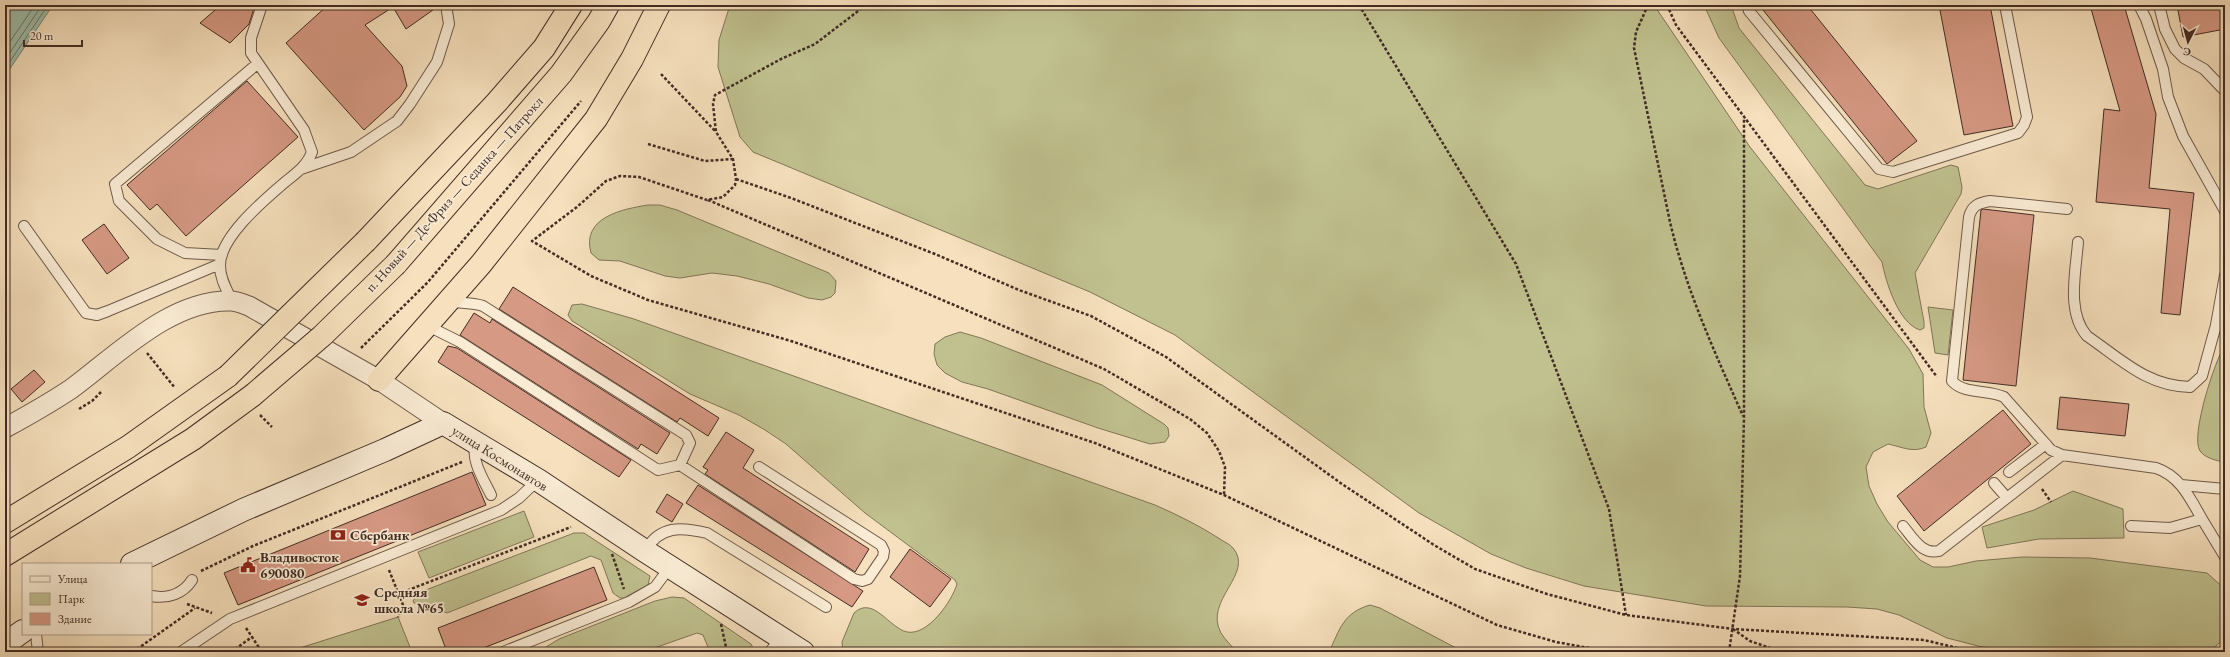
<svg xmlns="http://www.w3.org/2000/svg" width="2230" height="657" font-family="'EB Garamond',serif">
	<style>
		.green { fill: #c0c18f; stroke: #81765a }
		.water { fill: #9ebeab; stroke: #798475 }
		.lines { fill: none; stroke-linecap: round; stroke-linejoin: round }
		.shore { stroke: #707568; stroke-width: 1 }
		.building { fill: #d69984; stroke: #422c24 }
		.service-casing { stroke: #6f594a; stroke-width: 12 }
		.minor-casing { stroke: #6f594a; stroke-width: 21 }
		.secondary-casing { stroke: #422c24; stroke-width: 24 }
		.trunk-casing { stroke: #422c24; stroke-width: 24 }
		.path { stroke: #422c24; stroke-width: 2.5; stroke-dasharray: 3 2; stroke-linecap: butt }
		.service { stroke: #f9ebd4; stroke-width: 10 }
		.minor { stroke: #f9ebd4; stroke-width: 19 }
		.secondary { stroke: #f9ebd4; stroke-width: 22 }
		.trunk { stroke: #f6e0bd; stroke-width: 22 }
		.trunk-bridge-casing { stroke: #422c24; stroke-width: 24; stroke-linecap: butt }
		.trunk-bridge { stroke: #f6e0bd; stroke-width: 22 }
		.labels { text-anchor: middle; stroke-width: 3.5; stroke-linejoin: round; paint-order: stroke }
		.street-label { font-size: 14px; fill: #422c24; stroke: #f9ebd4 }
		.poi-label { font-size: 14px; font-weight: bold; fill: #422c24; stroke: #f9ebd4; text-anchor: start }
	</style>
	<rect width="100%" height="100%" fill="#f6e0bd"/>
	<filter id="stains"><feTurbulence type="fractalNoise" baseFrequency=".005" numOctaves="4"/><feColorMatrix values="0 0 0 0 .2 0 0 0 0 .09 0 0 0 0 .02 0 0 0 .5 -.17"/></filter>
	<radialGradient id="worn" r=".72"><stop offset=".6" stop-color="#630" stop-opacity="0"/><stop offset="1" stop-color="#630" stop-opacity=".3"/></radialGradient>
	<path class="green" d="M730,5H1654L1750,147L1909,349L1923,374L1924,407L1931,433L1926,447C1913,453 1902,447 1888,444L1873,452L1866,467L1869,486L1877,504L1888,522L1920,560L1933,567H1948L1976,561L2022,557L2090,558L2207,573L2225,589V638L2209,652H2069L1982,647L1947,638L1899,615L1877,609L1847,607L1706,606L1584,586L1526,568L1491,554L1419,513L1175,335L1090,292L753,152L740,137L718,67L719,40Z
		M1704,5H1731L1739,28L1865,185L1878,189L1951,165L1958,167L1962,187L1961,194L1915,273L1924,322V328L1920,330C1898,323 1886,282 1882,262L1719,38Z
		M648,205H660L677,210L829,273L836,281L835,293L831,297L822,300L808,298L769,284L737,276L712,273L680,278L665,276L620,261L599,260L591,253C581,217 623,209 648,205Z
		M582,304L634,319L1155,505C1178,515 1200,526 1220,539C1224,542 1230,544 1233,548C1255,574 1203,600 1221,633C1225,640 1232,646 1237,652H843L842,642L854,613C873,595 889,628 907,632C928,636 952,601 957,584L955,580L865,513L786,444L765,430L739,415L690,394L572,321L568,315L572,305Z
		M1928,307L1953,310L1948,355L1935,353Z
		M960,332L981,338L1102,385L1164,424L1168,428L1169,436L1165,442L1150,444L1098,428L988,389L962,382L945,373L937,365L934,354L935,344L945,337Z
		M2225,345V462C2217,461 2205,458 2200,451C2190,436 2215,360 2225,345Z
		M2073,491L2123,509L2124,538L2039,539L1987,548L1982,527L2034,510Z
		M524,511L534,537L429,578L418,552Z
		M574,533H584L650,576L648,585L624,598H620L613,593L601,560L591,556L447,613L431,606L414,603L413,601L418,593Z
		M672,597L684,598L751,644L755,652H710L703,635L697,633L643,652H545L546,647L559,639L655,601Z
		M1370,605L1380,608L1458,649L1466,652H1329C1340,629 1343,613 1370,605Z
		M398,617L412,652H287Z"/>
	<path class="water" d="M5,5H53L5,76Z"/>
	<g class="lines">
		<path class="shore" d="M5,49L35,5
			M5,60L42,5
			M5,69L48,5"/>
	</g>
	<path class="building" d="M221,5H255L249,24L230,43L200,23Z
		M328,5H440L406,29L393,7L365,25L402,66L407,86L400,97L364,130L286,43Z
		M1759,5H1807L1917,141L1887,164Z
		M1939,5H1990L2013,126L1964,135Z
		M2090,5H2124L2156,114L2149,188L2194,193L2180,315L2161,313L2170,209L2096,202L2104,109L2120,111Z
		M2177,5H2225V29L2183,37Z
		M247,81L298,137L186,236L157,204L150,210L127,185Z
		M1983,209L2034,215L2016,386L1963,380L1981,210Z
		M104,224L129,258L107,274L82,240Z
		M513,287L719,418L708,436L680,418L677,422L499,309Z
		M474,313L490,323L492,319L670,433L657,454L641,444L638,449L460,335Z
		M448,346L457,348L631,460L619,477L438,362Z
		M34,370L45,382L22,402L11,389Z
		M2060,397L2129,404L2125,436L2057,429Z
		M2003,410L2031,444L1924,531L1897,496Z
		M726,432L754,450L743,468L869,549L855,572L705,474L708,470L703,467Z
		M472,472L486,505L238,605L224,573Z
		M698,485L863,591L852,607L686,503Z
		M667,494L683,504L672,522L656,512Z
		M910,549L951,579L930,607L890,577Z
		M594,567L607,600L473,652H447L438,628Z"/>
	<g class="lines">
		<g class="service-casing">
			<path id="service" d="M1747,5L1749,11L1879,169L1893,172L2018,133L2024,125L2027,117L2005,5
				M2139,5L2146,19L2163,69L2168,97L2183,136L2225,211
				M2159,5L2165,29L2175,49L2184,58L2204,69L2225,91
				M301,169L351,152L397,121L410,104L437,62L449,24L446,5
				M2067,209L1990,201C1979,203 1972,205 1969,217L1952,381C1965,395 1987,389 2004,397L2051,450L2062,455L2156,468C2180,476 2190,498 2202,519
				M24,226L86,313L97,315L108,311L220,264
				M2078,242C2076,271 2066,312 2087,336C2122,360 2147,386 2190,387L2202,376L2216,325
				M222,255L185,253L157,239L119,201L115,184L257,64
				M2225,275L2216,325L2225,326
				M232,301C227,290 220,279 220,266C219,238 263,201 284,183C295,174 307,166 312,152L304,130L251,53V38L262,5
				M449,301C461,304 471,302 483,306L686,435L690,443L680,465
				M426,325L460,342L658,470L680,465L854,579L862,581L868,579L883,557L884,551L881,545L759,467
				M476,443C470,460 484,480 491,495
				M2009,472L2046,444
				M1994,483L2007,498
				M2181,485L2225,489
				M1903,526C1913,538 1922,555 1939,551L2062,455
				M2131,526L2170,528L2202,519L2225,557
				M645,551C660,525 681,527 707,533L826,607
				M151,596C168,599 183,594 192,580
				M36,634L38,652
				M181,652L230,619L501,510L519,498L538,480
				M503,652L629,602L655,587L670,567
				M770,652L780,638"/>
		</g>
		<g class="minor-casing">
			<path id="minor" d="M5,428C27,416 50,403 71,389C116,356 171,299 231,301C237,301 243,304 249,306L379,380L443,423"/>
		</g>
		<g class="secondary-casing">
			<path id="secondary" d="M132,564L243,510L385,450L443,423L538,480L645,551L803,652
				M5,644L23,631"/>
		</g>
		<g class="trunk-casing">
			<path id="trunk" d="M366,241L497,102L544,48L571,5
				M396,264L561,74L599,21L608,5
				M379,380L481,264L596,119L632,59L659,5
				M5,522L128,447L228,376
				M5,555L193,439L253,395"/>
		</g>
		<path class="path" d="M866,5L815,44L781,59L715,95L713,104L716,132L733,159L736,179L735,185L723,197L707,200L639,177L620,176L606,181L577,207L532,241L591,276L648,300L791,341L1095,443L1224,495L1497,625L1556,642L1611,652
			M1359,5L1516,264L1609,509L1626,615
			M1648,5L1636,32L1634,48L1670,222C1686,290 1715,353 1743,416
			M1667,5L1676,25L1937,377
			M661,74L716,132
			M648,144L705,161L733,159
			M736,179L791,198L935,254L1019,290L1091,316L1166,357L1342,484L1434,545L1475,569L1547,594L1626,615L1733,629L1924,640L1974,652
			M708,200L1104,369L1190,419L1207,433L1219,451L1225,467L1224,495
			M361,348L428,282L581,101
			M147,353L175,388
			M79,409L92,401L102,391
			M260,415L272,427
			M2042,489L2051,502
			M612,554L624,589
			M389,570L403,605L398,617
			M201,571L253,546L462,462
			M398,594L571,527
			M187,604L212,613
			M721,624L727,652
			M246,628L252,637
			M1733,629L1750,641L1782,652
			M133,652L195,608
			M231,652L252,637L262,652
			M1729,652L1740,576L1744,418V118"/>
		<use href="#service" class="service"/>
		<use href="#minor" class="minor"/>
		<use href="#secondary" class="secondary"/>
		<use href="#trunk" class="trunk"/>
		<g class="trunk-bridge-casing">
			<path id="trunk-bridge" d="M228,376L366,241
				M253,395L322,336L396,264"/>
		</g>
		<use href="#trunk-bridge" class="trunk-bridge"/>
	</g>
	<defs>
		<g id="bank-bare" transform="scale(1.2)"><path d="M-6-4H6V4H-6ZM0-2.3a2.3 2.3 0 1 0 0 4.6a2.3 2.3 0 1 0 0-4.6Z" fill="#8f2418" stroke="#f9ebd4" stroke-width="2.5" paint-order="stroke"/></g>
		<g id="civic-bare" transform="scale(1.2)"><path d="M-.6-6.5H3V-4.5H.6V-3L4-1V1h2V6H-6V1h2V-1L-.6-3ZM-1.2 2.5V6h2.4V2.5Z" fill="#8f2418" stroke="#f9ebd4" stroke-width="2.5" paint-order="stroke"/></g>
		<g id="school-bare" transform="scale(1.2)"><path d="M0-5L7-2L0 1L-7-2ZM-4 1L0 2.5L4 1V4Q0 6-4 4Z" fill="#8f2418" stroke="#f9ebd4" stroke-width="2.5" paint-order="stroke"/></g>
	</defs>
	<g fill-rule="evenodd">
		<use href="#bank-bare" x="338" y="535"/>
		<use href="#civic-bare" x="248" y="565"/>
		<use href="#school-bare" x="362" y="600"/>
	</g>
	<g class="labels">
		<g class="street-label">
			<text transform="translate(454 194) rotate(-48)" y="5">п. Новый — Де-Фриз — Седанка — Патрокл</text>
			<text transform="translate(500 458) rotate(32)" y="5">улица Космонавтов</text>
		</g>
		<g class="poi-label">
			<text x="350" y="540">Сбербанк</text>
			<text x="260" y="562">Владивосток<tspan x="260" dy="16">690080</tspan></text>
			<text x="374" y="597">Средняя<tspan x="374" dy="16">школа №65</tspan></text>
		</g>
	</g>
	<rect width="2230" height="657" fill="none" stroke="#f6e0bd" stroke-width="20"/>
	<rect x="6" y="6" width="2218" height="645" fill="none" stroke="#422c24" stroke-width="2"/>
	<rect x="10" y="10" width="2210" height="637" fill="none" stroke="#422c24"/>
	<rect x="22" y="563" width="130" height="72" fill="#f9ebd4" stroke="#b09f8e"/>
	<rect x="30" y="576" width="20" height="6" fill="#f9ebd4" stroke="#b09f8e"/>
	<text x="58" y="583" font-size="12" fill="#422c24">Улица</text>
	<rect x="30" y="593" width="20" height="12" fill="#c0c18f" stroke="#b09f8e"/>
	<text x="58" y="603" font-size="12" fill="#422c24">Парк</text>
	<rect x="30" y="613" width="20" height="12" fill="#d69984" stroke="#b09f8e"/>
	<text x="58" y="623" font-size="12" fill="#422c24">Здание</text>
	<g transform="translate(2188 42) rotate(186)" stroke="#f9ebd4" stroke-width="3" paint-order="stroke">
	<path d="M0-3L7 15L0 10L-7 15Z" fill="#422c24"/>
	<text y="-6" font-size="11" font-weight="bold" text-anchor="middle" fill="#422c24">С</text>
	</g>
	<path d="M24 40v6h58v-6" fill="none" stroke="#422c24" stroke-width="2"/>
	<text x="30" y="40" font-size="12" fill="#422c24" stroke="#f9ebd4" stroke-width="3" paint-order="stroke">20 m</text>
	<rect width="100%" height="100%" filter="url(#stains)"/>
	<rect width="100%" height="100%" fill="url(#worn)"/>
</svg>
